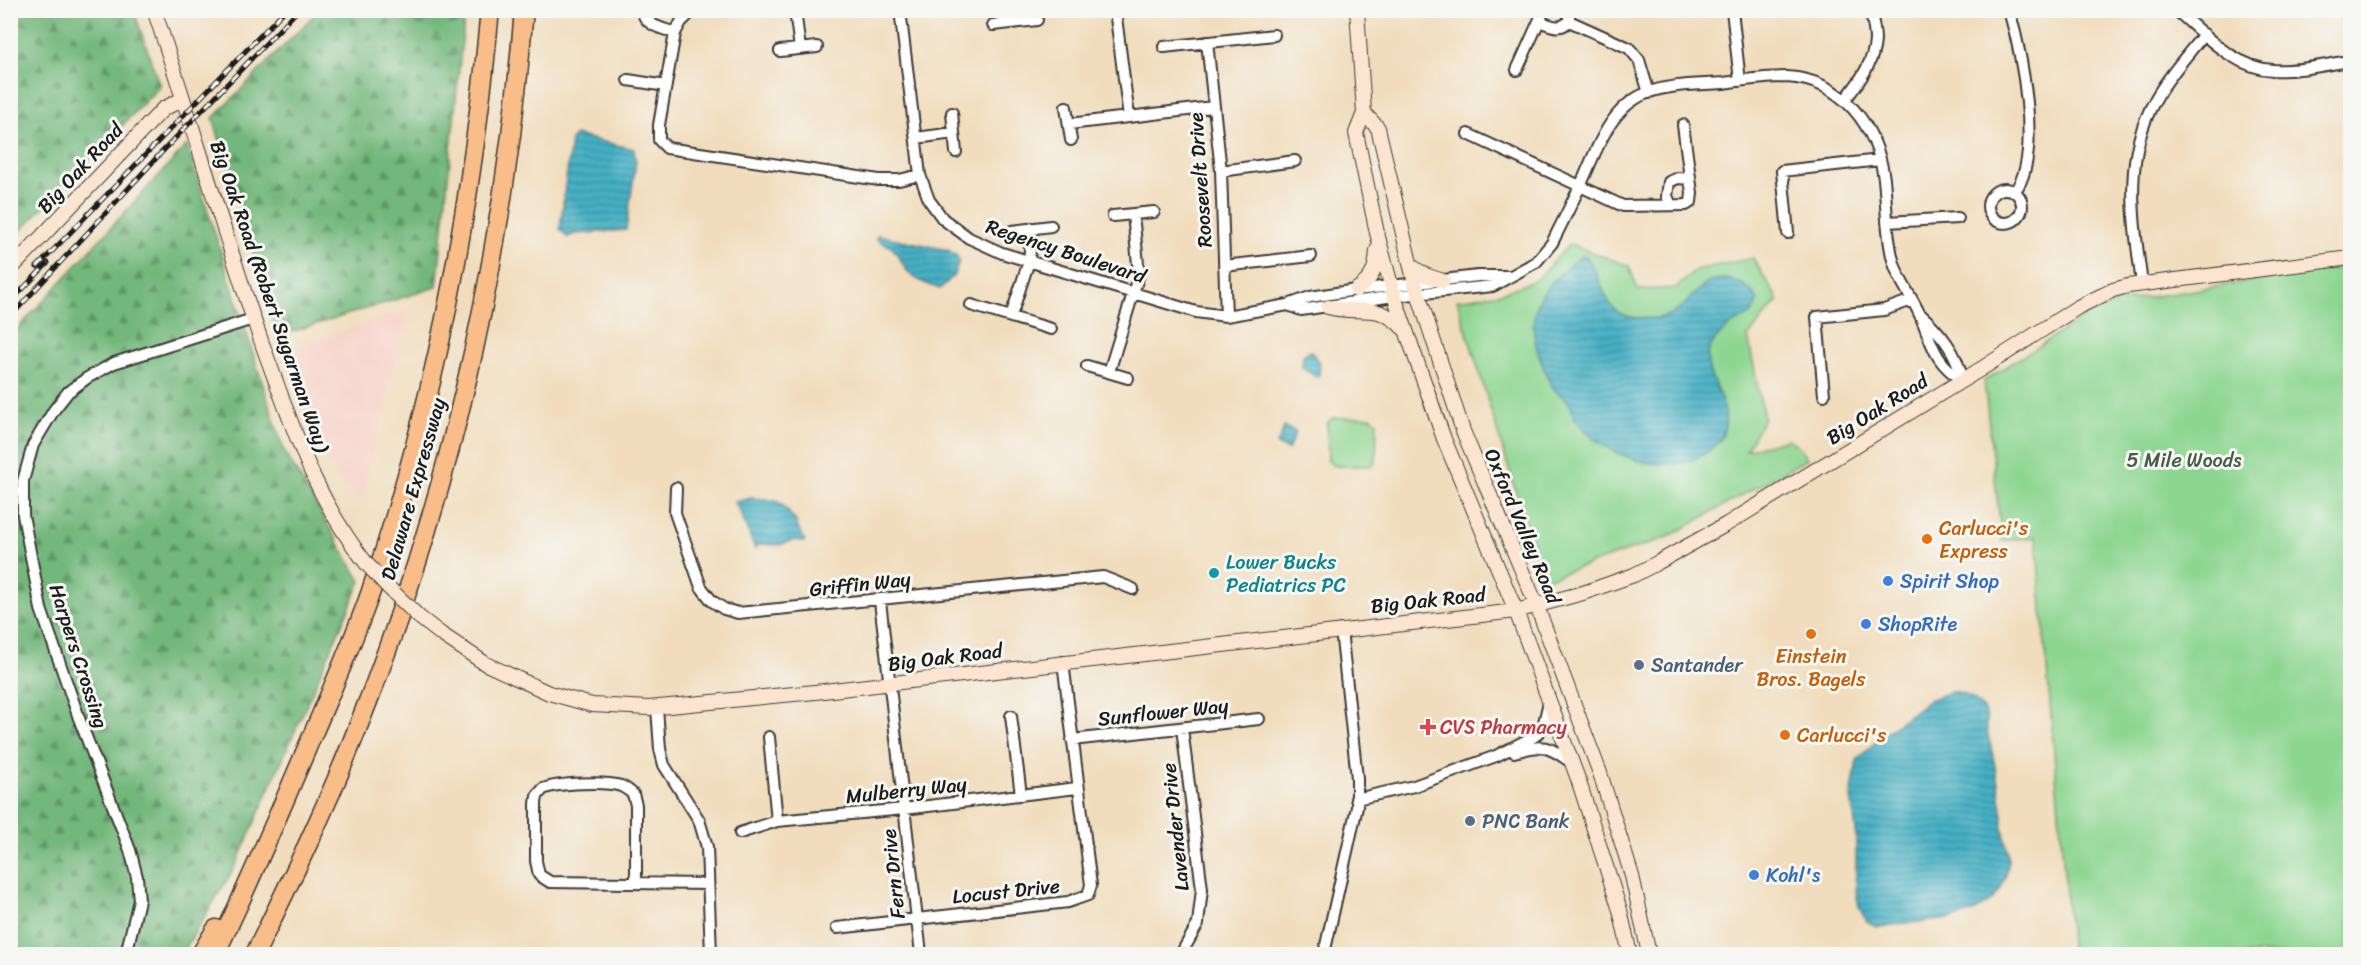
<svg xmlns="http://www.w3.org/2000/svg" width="2361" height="965" font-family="Sriracha,sans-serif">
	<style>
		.built { fill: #f7d1c8 }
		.forest { fill: url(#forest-firs); stroke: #476a4c; stroke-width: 1.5 }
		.park { fill: #8dd691; stroke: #547956; stroke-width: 1.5 }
		.water { fill: url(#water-rules); stroke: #316670; stroke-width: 1.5 }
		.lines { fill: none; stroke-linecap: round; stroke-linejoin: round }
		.street-casing { stroke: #3c3934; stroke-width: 14 }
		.secondary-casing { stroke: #3c3934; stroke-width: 16 }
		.highway-casing { stroke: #3c3934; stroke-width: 21 }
		.street { stroke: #fff; stroke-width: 10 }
		.secondary { stroke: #fce5d0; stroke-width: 14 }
		.highway { stroke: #f8bd89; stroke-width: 18 }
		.rail-casing { stroke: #1c1c1c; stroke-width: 5 }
		.rail { stroke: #f6f6f2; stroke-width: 3; stroke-dasharray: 9; stroke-linecap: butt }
		.secondary-bridge-casing { stroke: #3c3934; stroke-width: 16; stroke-linecap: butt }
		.secondary-bridge { stroke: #fce5d0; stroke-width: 14 }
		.food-dot { fill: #e8710a; stroke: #f6f6f2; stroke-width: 2 }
		.culture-dot { fill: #0f9aa8; stroke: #f6f6f2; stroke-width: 2 }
		.shop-dot { fill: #3f7fe0; stroke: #f6f6f2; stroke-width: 2 }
		.service-dot { fill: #5c6f8a; stroke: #f6f6f2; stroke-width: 2 }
		.health-dot { fill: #e0444e; stroke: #f6f6f2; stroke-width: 2 }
		.labels { text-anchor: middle; stroke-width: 6; stroke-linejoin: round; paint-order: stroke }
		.street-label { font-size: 20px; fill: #1c1c1c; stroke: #f6f6f2 }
		.park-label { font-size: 20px; fill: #445d45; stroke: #f6f6f2 }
		.food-label { font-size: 20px; fill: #c56008; stroke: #f6f6f2; text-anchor: start }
		.culture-label { font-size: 20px; fill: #0d838f; stroke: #f6f6f2; text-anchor: start }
		.shop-label { font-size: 20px; fill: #366cbe; stroke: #f6f6f2; text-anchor: start }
		.service-label { font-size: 20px; fill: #4e5e75; stroke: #f6f6f2; text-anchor: start }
		.health-label { font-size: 20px; fill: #be3a42; stroke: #f6f6f2; text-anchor: start }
	</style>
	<defs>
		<pattern id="forest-firs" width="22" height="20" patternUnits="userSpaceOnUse" patternTransform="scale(1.5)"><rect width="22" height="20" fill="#72b77b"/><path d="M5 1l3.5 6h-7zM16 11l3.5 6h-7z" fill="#5d9464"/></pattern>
		<pattern id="water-rules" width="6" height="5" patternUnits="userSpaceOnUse" patternTransform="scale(1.5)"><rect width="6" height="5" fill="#46b0c5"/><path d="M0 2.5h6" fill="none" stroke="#3a8e9f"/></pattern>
	</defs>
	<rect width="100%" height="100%" fill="#f6f6f2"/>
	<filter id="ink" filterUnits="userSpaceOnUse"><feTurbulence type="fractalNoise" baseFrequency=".0167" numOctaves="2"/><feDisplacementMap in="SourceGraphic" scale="12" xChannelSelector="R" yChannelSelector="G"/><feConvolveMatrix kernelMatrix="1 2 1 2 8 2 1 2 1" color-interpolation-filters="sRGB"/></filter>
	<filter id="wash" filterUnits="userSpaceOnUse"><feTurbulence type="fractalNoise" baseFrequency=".008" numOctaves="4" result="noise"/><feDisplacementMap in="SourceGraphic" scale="24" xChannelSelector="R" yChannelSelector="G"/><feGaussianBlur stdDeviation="1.35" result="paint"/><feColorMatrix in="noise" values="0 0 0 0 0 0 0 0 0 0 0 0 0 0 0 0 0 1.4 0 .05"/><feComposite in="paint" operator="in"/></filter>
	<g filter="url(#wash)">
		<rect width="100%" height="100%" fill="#f1ddbd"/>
		<path class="built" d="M408,310L360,503L324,461L290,368L299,345Z"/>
		<path class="forest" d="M11,10L134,11L160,86L11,241Z
			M319,10L465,11L437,287L278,336L213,118Z
			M187,145L284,451L361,581L236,865L182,954H11L10,337Z"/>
		<path class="park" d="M1570,244L1629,266L1638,290L1676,288L1696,270L1753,258L1778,300L1748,337L1764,418L1746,450L1789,439L1804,452L1807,459L1668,537L1543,580L1457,300L1501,293L1536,280Z
			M2350,266V954H2071L2036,537L2002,541L1984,381L2084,317L2118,302Z
			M1371,417L1377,422L1376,460L1371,466H1334L1328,461L1327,424L1332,418Z"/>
		<path class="water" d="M575,135L634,149L636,161L626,230L575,234L567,237L560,229L571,140Z
			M878,235L948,250L957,256L959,261L954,275L940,289C930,286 916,280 909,273C902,265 900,256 892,248C887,243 880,244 876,238Z
			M1581,256H1586C1598,270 1604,303 1618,312C1631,320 1658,320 1672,314C1685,308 1692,294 1703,286C1722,272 1746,281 1758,299C1756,304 1755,311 1750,315C1746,318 1739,320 1734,323C1725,329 1710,342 1708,354C1704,382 1736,403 1722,437C1719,442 1714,447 1710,450C1679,475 1634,464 1603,445C1593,439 1581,427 1574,417C1572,413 1572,407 1570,404C1566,398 1558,394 1553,388C1546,378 1543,367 1539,355C1522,307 1545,285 1581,256Z
			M1311,351L1320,364L1319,375L1317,377L1302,368L1303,355Z
			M1284,427L1296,432L1288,450L1277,445Z
			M751,498C781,499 779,500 797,523L796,525L802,534L801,536L805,540L804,542L795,540L779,545L760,544L755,549L738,507L735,505V502Z
			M1952,691C1965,693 1979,700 1985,713C1989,720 1985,728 1988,735C1995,760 1999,789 2003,816C2003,820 2002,825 2003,829C2005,840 2009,850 2008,861C2008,874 2001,893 1990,902C1961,926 1914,919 1880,927L1874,926L1866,920L1859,907L1856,890V830L1851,797L1857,760L1885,733L1929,700Z"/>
	</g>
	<g filter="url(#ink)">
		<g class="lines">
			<g class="street-casing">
				<path id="street" d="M642,10C645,26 662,28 675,33
					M693,10L681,22L675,33L659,125V140L667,148L879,180H899L920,175
					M795,10L800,49
					M900,10L920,175L929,200L943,219L969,238L1002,253L1196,312L1226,316L1288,305L1310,297L1356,290L1478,276H1511
					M1115,10L1129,117
					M1732,10L1740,81
					M2009,10C2021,52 2043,155 2015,191
					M2176,10C2204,34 2234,68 2273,70C2298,72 2326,64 2350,61
					M1539,21C1550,25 1560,31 1569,21V10
					M1569,21L1629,48L1639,60L1649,93
					M993,25L1037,20
					M1207,42L1221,171L1226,316
					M1164,47L1274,35
					M780,51L817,47
					M1517,70L1544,10
					M628,80L666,86
					M1845,100C1858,83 1874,63 1875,40C1875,30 1872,20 1871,10
					M1066,107L1071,140
					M952,113L956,152
					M1069,124L1213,107
					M1468,134L1623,206L1686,205L1691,202L1692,193L1683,125
					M916,138L954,133
					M1221,171L1295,161
					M1988 206a17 17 0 1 1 34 0a17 17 0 1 1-34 0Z
					M1671,205L1667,196L1669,182L1678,178L1690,179
					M1113,216L1154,212
					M1887,222L1958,218
					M1012,231L1051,226
					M1788,233L1782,171L1880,160
					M1224,266L1311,256
					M2142,284C2134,222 2122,159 2155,100C2168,76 2187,56 2204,34
					M971,305L1051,329
					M1288,305L1301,310L1394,296L1493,286L1536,262L1552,243C1562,223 1572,203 1582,182C1597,149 1610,107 1647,93C1671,84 1698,85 1723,83C1744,80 1765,77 1787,77C1843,80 1877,127 1884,179C1887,207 1886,234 1893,260C1898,280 1911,295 1919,313C1933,343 1932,360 1962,380
					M1920,314C1940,332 1958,353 1962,380
					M1011,316L1029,261L1032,228
					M1087,366L1128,378
					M1109,372L1139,274L1133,214
					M1824,395L1817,317L1884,310L1912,300
					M676,488L675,513L701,587L712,601L724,609L738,613L1103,577L1133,589
					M880,601L921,954
					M657,708L660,749L664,765L699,820L707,847L711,954
					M1011,716L1021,795
					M769,737L777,821
					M1072,740L1259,719
					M1514,752C1543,744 1548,745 1572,763
					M1356,799L1414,786L1496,756L1535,736L1543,727L1549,702
					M740,833L777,821L904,809L1077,788
					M636,882V805L633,794C629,791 626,788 621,786C605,781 558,783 543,789L537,796L536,804V861L539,875L550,882L708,884
					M837,928L1068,902L1088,895L1091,885L1063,662
					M126,954L139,900L137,877L130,850L80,721L41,609L23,515V481L33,445L54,410L68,392L87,378L114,363L253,319
					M1181,954L1198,924L1202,889L1182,728
					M1324,954L1357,807V778L1341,630"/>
			</g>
			<g class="secondary-casing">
				<path id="secondary" d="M154,10C194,126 226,245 268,360C296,435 315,498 366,563
					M1357,10L1364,113L1356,133L1377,233L1394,296L1444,439L1516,611L1578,779L1620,910L1630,954
					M1364,113L1378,128L1415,284L1463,431L1536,604L1600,773L1632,876L1649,954
					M1411,266L1425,275L1443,281
					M10,270L163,109L183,99
					M1356,290C1373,279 1376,269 1377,250
					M1328,307C1360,316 1376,300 1403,328
					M419,617L441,634L486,664L549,693L592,705L649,708L815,692L1516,611L1583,593L1634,575L1657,563L1727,524L1981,369L2078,307L2113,290L2128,286L2350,258"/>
			</g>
			<g class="highway-casing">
				<path id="highway" d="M201,954L216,929
					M215,954C250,883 281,809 312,736C332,689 353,642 370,594C435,405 472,209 490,10
					M255,954C289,884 323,815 352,742C447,509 504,261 524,10"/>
			</g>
			<use href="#street" class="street"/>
			<use href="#secondary" class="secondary"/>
			<use href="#highway" class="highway"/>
			<g class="rail-casing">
				<path id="rail" d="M37,267L285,10
					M10,302L48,263
					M10,317L161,153L298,10"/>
			</g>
			<use href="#rail" class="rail"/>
			<g class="secondary-bridge-casing">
				<path id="secondary-bridge" d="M366,563L388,587L419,617"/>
			</g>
			<use href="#secondary-bridge" class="secondary-bridge"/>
		</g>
	</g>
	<g class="food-dot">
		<circle cx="1927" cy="539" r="6"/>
		<circle cx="1811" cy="634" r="6"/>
		<circle cx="1785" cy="735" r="6"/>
	</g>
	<circle class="culture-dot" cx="1214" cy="573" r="6"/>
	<g class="shop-dot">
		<circle cx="1888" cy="581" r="6"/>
		<circle cx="1866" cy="624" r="6"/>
		<circle cx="1754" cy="875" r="6"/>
	</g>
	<g class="service-dot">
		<circle cx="1639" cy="665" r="6"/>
		<circle cx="1470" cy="821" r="6"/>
	</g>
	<path class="health-dot" d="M1425 718h6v6h6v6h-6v6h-6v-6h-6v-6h6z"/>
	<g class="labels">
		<g class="street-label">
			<text transform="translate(80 168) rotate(-47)" y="7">Big Oak Road</text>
			<text transform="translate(1200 180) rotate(-94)" y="7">Roosevelt Drive</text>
			<text transform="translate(1066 251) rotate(18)" y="7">Regency Boulevard</text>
			<text transform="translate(270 296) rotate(71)" y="7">Big Oak Road (Robert Sugarman Way)</text>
			<text transform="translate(1877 409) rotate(-32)" y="7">Big Oak Road</text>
			<text transform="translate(413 489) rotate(-74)" y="7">Delaware Expressway</text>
			<text transform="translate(1523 526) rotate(67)" y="7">Oxford Valley Road</text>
			<text transform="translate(860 584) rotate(-6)" y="7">Griffin Way</text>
			<text transform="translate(1428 600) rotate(-6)" y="7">Big Oak Road</text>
			<text transform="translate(79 656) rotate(72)" y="7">Harpers Crossing</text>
			<text transform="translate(945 657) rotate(-7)" y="7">Big Oak Road</text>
			<text transform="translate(1163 712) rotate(-6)" y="7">Sunflower Way</text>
			<text transform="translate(906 790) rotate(-6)" y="7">Mulberry Way</text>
			<text transform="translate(1175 827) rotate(-96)" y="7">Lavender Drive</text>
			<text transform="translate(893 874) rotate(-96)" y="7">Fern Drive</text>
			<text transform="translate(1006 891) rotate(-6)" y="7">Locust Drive</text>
		</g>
		<g class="park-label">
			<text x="2184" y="467">5 Mile Woods</text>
		</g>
		<g class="food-label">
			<text x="1939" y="535">Carlucci's<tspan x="1939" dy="23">Express</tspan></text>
			<text x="1811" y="663" text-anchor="middle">Einstein<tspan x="1811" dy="23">Bros. Bagels</tspan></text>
			<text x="1797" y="742">Carlucci's</text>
		</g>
		<g class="culture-label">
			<text x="1226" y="569">Lower Bucks<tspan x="1226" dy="23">Pediatrics PC</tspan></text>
		</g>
		<g class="shop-label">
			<text x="1900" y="588">Spirit Shop</text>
			<text x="1878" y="631">ShopRite</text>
			<text x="1766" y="882">Kohl's</text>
		</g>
		<g class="service-label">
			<text x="1651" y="672">Santander</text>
			<text x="1482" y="828">PNC Bank</text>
		</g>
		<g class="health-label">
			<text x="1440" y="734">CVS Pharmacy</text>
		</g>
	</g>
	<rect width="2361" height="965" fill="none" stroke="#f6f6f2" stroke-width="36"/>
</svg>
